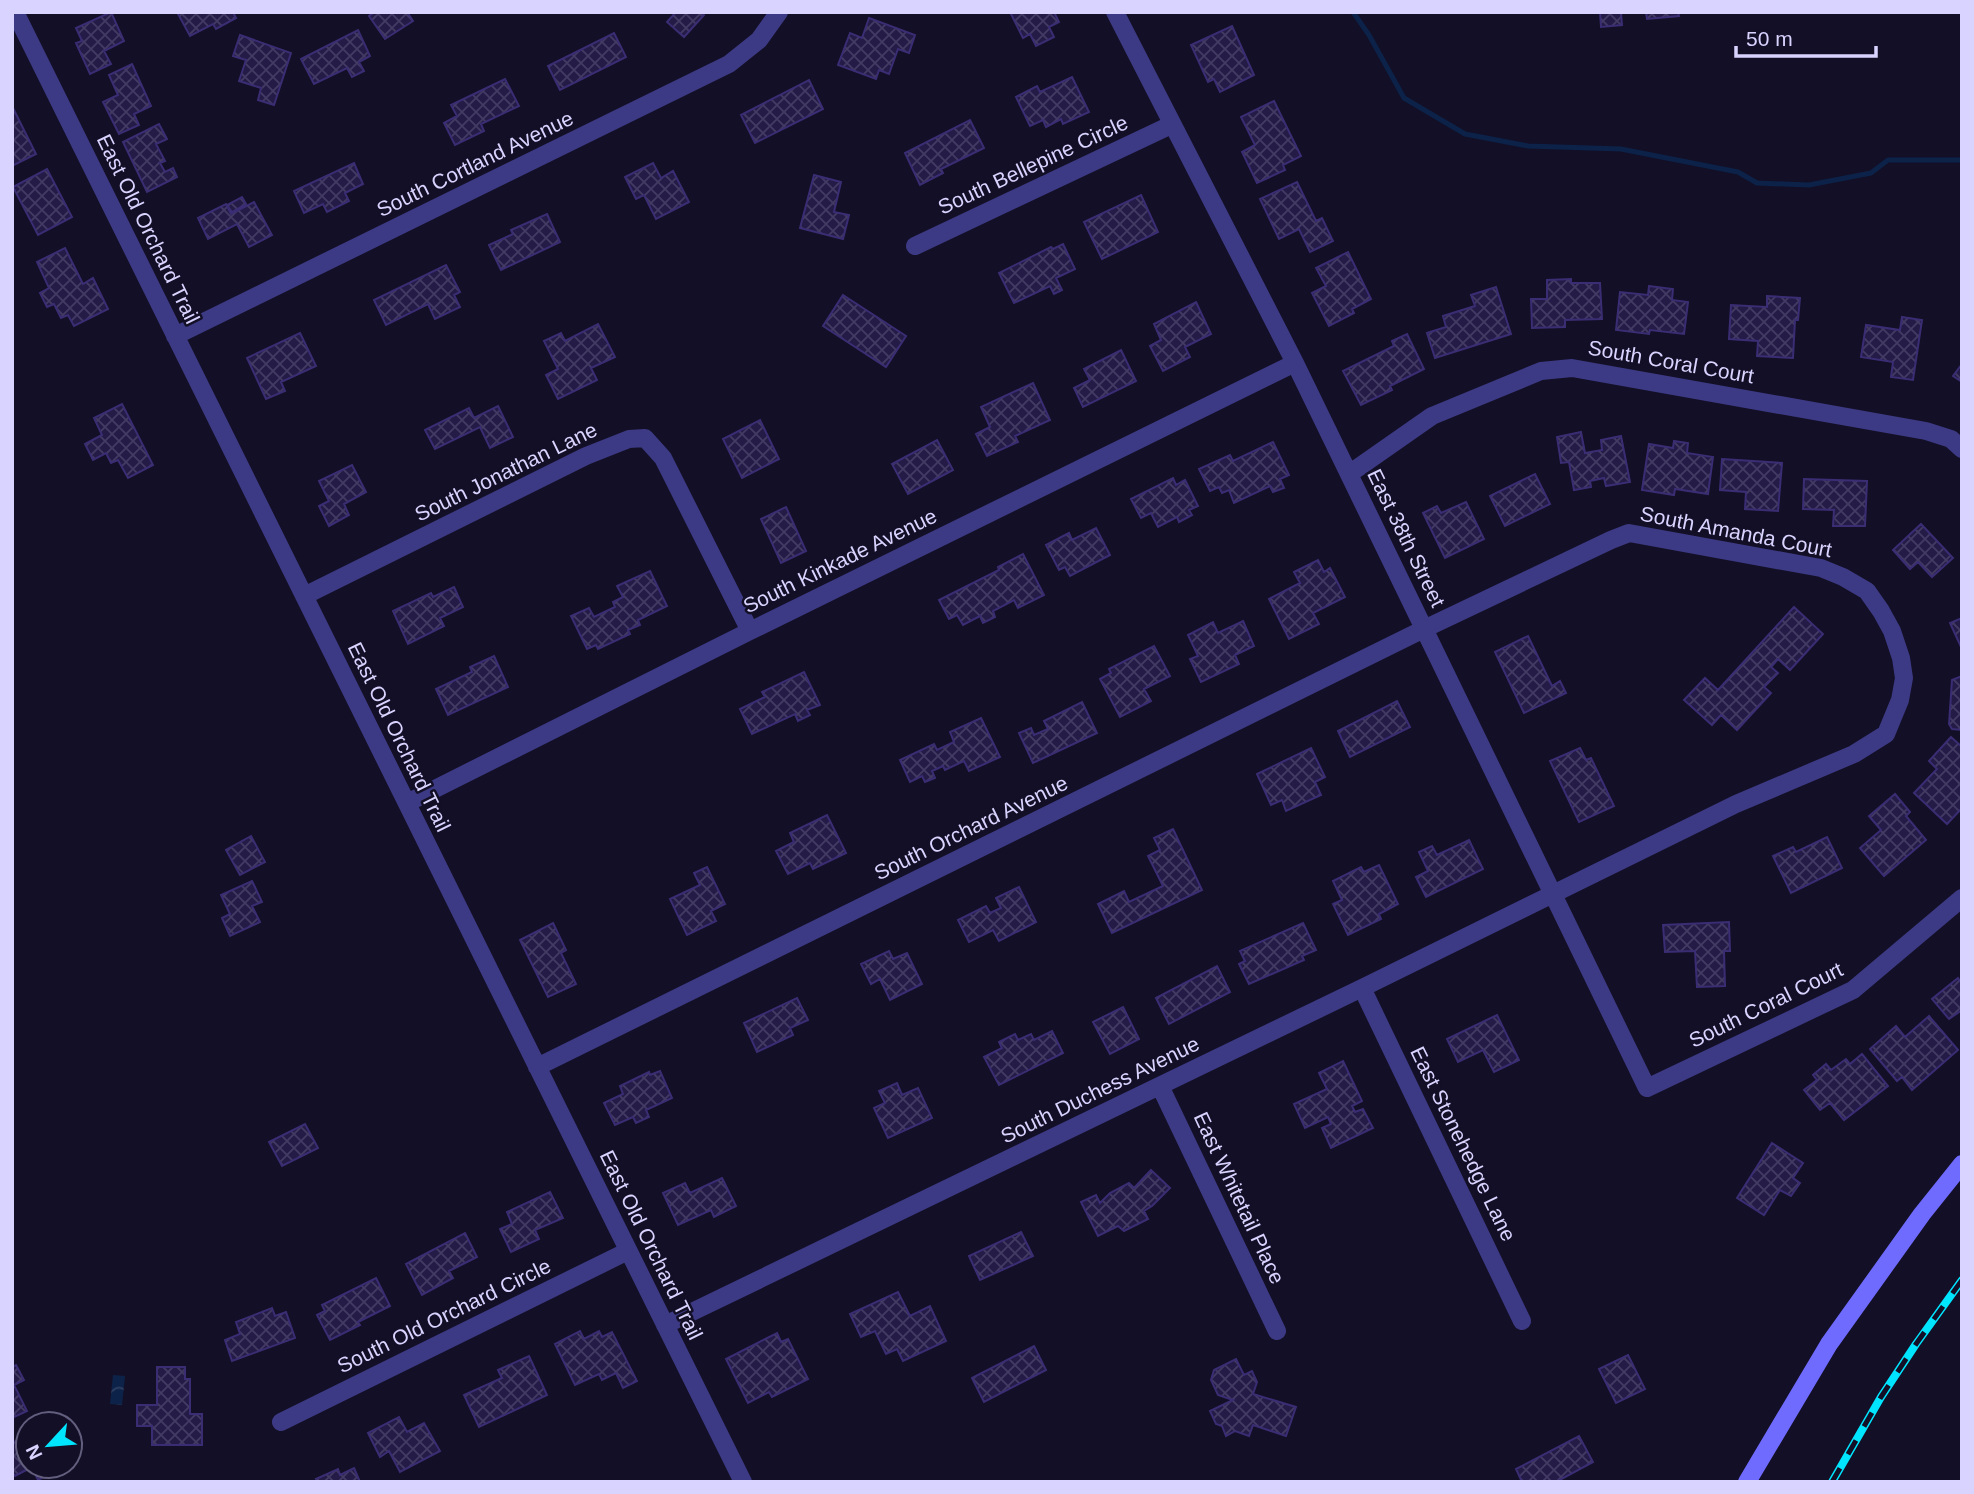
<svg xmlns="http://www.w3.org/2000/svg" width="1974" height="1494" font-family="Arial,sans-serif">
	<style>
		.water { fill: url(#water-waves) }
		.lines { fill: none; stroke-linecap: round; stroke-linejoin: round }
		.stream { stroke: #0c2248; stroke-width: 5 }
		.building { fill: url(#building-cross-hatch); stroke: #3b2d73; stroke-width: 2 }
		.minor { stroke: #3d3a85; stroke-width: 18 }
		.secondary { stroke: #6f6bff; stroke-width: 18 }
		.rail-casing { stroke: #00e5ff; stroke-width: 8 }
		.rail { stroke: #130f26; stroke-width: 5; stroke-dasharray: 16; stroke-linecap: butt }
		.labels { text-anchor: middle; stroke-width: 5; stroke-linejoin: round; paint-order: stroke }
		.street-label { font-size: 21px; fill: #d9d4ff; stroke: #130f26 }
	</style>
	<defs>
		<pattern id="water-waves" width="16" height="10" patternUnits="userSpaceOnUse" patternTransform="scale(1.75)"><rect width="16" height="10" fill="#0c2248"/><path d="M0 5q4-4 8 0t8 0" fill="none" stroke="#2f4163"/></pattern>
		<pattern id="building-cross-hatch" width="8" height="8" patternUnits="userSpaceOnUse" patternTransform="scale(1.75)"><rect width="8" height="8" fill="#241b47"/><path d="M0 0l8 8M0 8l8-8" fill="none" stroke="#433b63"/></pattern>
	</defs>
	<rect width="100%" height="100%" fill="#130f26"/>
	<path class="water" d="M113,1375L125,1376L122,1405L110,1404Z"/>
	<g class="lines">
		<path class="stream" d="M1353,12L1369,35L1404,98L1465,134L1528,146L1621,149L1738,172L1757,183L1809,185L1871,173L1888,160H1962"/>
	</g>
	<path class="building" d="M111,12L124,41L104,51L111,64L90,74L76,43L82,41L76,28Z
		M177,12H233L236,18L216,29L213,24L190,36Z
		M374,12H407L413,21L385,39L369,16Z
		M676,12H701L704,15L684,37L667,22Z
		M1016,12H1054L1059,22L1049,27L1054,37L1036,46L1030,34L1023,38L1011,14Z
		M1600,12H1634L1621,13L1622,25L1601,27Z
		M1646,12H1678L1679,16L1647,19Z
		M869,18L915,35L909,53L898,49L889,74L879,70L876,79L838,65L850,33L862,38Z
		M1232,26L1254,75L1220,92L1214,79L1208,82L1191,45Z
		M358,30L370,56L359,62L364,71L352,77L347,68L314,84L301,59Z
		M614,33L626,57L560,90L548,66Z
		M240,35L291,53L274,105L258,100L261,88L239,81L246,60L233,56Z
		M132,64L151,106L134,114L139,125L119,134L103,102L118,95L109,75Z
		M1072,77L1089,112L1063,124L1061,119L1046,127L1043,120L1030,126L1016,97L1037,86L1040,92Z
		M505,79L519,106L481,124L484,131L455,145L444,123L457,116L451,105Z
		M809,80L823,109L755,143L741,115Z
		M1274,101L1301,156L1283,165L1285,170L1257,183L1242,152L1255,145L1241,117Z
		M12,106L36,154L12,166Z
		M970,120L984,148L941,169L943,173L920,185L905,153Z
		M159,124L167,139L156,144L165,161L160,163L165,172L173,168L177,177L147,192L123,142Z
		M354,163L363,184L345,193L349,201L327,212L323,204L304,213L294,191Z
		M653,163L661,178L673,171L689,202L656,219L644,195L636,199L625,177Z
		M47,169L72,217L38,235L13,187Z
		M814,175L841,182L834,212L849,215L843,239L800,228Z
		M1297,182L1316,221L1322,218L1333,241L1310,252L1299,229L1279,239L1260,199Z
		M1141,195L1158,232L1102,259L1084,222Z
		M242,197L246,204L232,212L227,205Z
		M254,202L272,235L249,247L237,224L208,239L198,218L226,204L231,214Z
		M547,214L560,242L501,270L489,245L513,234L511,230Z
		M1063,244L1075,269L1056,278L1062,290L1054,294L1050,286L1014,303L999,273L1051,247L1053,249Z
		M65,248L83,284L93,278L108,309L74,326L68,315L61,318L54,304L47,307L40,293L49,288L37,262Z
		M1348,252L1371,299L1352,309L1354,313L1329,326L1312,293L1326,286L1316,268Z
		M446,265L460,292L454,295L460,307L435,319L428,304L386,325L374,300Z
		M1571,279V283H1600L1602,319L1565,320V327L1532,328L1531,299H1547V280Z
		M1649,286L1673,289L1672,300L1688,302L1684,334L1650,330L1649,334L1616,330L1620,292L1648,295Z
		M1496,287L1511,334L1435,358L1427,333L1446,327L1443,316L1475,306L1471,295Z
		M843,295L906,336L886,367L823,326Z
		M1767,296L1800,298L1798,320H1795L1793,358L1757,356L1758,341L1729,339L1731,305L1767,307Z
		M1196,302L1211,334L1185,347L1190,357L1163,371L1150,346L1161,340L1154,324Z
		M1902,317L1922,320L1913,380L1891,377L1893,362L1861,357L1866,325L1900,330Z
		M598,324L615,357L591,368L597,380L558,399L546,375L558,369L544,341L561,333L565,341Z
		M300,333L316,366L281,382L285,391L266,399L247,358Z
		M1407,334L1424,369L1390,386L1392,390L1361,405L1343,371L1394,346L1392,341Z
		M1121,350L1136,381L1083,407L1074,388L1090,380L1084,369Z
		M1962,364V382L1953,376Z
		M1033,383L1050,420L1015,436L1018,442L987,456L976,434L990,427L981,407Z
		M122,404L153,465L128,478L118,460L111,463L106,453L93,460L85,444L102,435L94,418Z
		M498,406L513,437L490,448L480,427L435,449L425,430L469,408L474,418Z
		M760,420L779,459L742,478L723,439Z
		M1581,432L1585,453L1602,450L1601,440L1621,436L1630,482L1606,486L1604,478L1590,481L1591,487L1574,490L1569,462L1561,463L1557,437Z
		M937,440L953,470L908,494L892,464Z
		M1674,441L1688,443L1687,453L1713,457L1708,494L1675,489L1674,495L1642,490L1649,444L1673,448Z
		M1273,442L1289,475L1280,479L1284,488L1273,492L1270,486L1234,503L1229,490L1222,493L1219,487L1210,491L1199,469L1230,455L1233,461Z
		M1722,459L1782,463L1778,511L1745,509L1746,492L1720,490Z
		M352,465L366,492L344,504L349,515L329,526L319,506L329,501L319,481Z
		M1535,474L1550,504L1505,526L1490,496Z
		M1173,478L1176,485L1185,480L1198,506L1189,510L1192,515L1179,522L1177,517L1158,527L1151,513L1141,518L1131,499Z
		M1804,479L1867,481L1865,526H1833L1834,510L1803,509Z
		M1466,502L1484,539L1445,558L1423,513L1437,506L1441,513Z
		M786,507L806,551L781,563L761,519Z
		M1921,524L1953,558L1932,577L1918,562L1910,569L1893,550Z
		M1096,528L1110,555L1070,576L1065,567L1059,570L1046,545L1069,533L1072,540Z
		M1023,554L1044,595L1018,608L1014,600L993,611L995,617L983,623L980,616L963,625L957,615L949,619L939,600L999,570L998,567Z
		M1318,560L1324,572L1330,568L1345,597L1313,613L1319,624L1289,639L1269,599L1300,583L1294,572Z
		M650,571L667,606L638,620L640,625L628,630L630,634L598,649L596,645L587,649L571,616L589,608L594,617L615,607L613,602L623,597L617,586Z
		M454,587L463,607L440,618L444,626L408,644L393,611L431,593L433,597Z
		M1794,607L1823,634L1790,670L1778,659L1771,667L1778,673L1764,687L1771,693L1737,730L1721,715L1712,725L1684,700L1705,678L1718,690Z
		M1962,618V649L1950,623Z
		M1243,621L1254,646L1235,655L1239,664L1201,682L1190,659L1198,656L1188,635L1213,622L1218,633Z
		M1528,636L1552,686L1560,681L1566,693L1524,713L1495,652Z
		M1154,646L1170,676L1144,689L1151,701L1120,717L1100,679L1111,673L1109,669Z
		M494,656L508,687L448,715L436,689L472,672L470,667Z
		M804,672L820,705L807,710L810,715L798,721L795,714L752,734L740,709L765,697L762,692Z
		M1962,676V730L1952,729L1949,724L1952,680Z
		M1397,701L1410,727L1350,757L1338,731Z
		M1082,702L1097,733L1033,763L1019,733L1031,728L1034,735L1048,729L1044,721Z
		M981,718L1000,757L969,771L964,761L945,770L943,766L932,771L935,778L925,782L922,776L910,782L900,760L934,744L937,750L954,742L950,732Z
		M1951,737L1962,747V808L1947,824L1914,793L1937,769L1929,761Z
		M1311,748L1325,777L1315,782L1321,795L1286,811L1282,800L1271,805L1257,774Z
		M1580,748L1586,760L1591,758L1614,806L1579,822L1550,761Z
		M1895,794L1910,812L1906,816L1926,840L1884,876L1860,848L1881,830L1869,816Z
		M827,815L846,853L813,869L810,863L788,874L776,851L794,842L790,833Z
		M1173,829L1202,890L1112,933L1098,904L1124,891L1129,902L1163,886L1148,856L1160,850L1154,838Z
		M251,836L265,862L240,875L226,850Z
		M1827,837L1842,868L1791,893L1773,856L1793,847L1796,852Z
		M1469,840L1483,869L1426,897L1416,877L1428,871L1419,852L1432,846L1437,855Z
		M1379,865L1398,904L1379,914L1381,919L1348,935L1333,904L1342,900L1333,881L1361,867L1364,872Z
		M707,867L725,904L711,911L716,921L687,935L670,899L700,885L694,873Z
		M252,881L262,902L252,906L260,922L230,936L222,918L230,914L221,895Z
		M1019,887L1036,922L999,941L993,930L969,942L958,920L986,906L990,913L1001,908L996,898Z
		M1729,922L1730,951H1724L1725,986L1697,987L1695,951L1665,952L1663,925Z
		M553,923L566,950L561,953L576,984L548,997L520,940Z
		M1303,923L1316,950L1302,956L1304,960L1249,984L1239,964L1245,961L1240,951Z
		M889,951L893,959L907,953L922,984L890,1000L880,979L871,984L861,964Z
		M1217,966L1230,992L1169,1024L1156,998Z
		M1958,978L1960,981L1962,980V1010L1949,1019L1932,999Z
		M797,998L808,1020L790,1028L793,1035L757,1052L744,1023Z
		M1123,1007L1139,1039L1110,1054L1093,1022Z
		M1497,1015L1519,1060L1494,1072L1483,1050L1458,1062L1447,1039Z
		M1929,1016L1958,1050L1912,1090L1902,1077L1897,1081L1870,1049L1896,1026L1905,1037Z
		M1052,1031L1063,1053L999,1085L984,1057L1002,1048L999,1042L1015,1034L1018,1040L1031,1034L1034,1040Z
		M1862,1054L1888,1086L1844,1120L1830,1103L1820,1110L1804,1090L1817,1080L1813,1075L1826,1064L1831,1070L1846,1059L1850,1064Z
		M1343,1061L1362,1101L1352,1106L1355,1112L1363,1109L1373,1128L1331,1148L1322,1128L1331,1124L1328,1117L1305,1128L1294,1104L1327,1089L1319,1073Z
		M660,1071L672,1098L646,1110L649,1117L636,1123L633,1117L615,1125L604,1103L623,1094L620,1086L649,1072L650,1075Z
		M897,1083L902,1095L918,1088L932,1118L888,1138L874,1108L885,1103L879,1091Z
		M305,1124L318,1148L282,1166L269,1142Z
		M1772,1143L1803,1163L1793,1178L1800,1183L1791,1196L1780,1190L1764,1215L1737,1198Z
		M1151,1170L1170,1188L1152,1206L1144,1211L1148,1219L1124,1231L1118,1226L1098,1236L1081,1202L1096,1195L1100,1203L1110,1193L1129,1183L1134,1188Z
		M722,1178L736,1206L714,1217L711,1210L678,1225L663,1193L685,1183L690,1193Z
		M550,1192L563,1218L535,1230L539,1239L511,1252L500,1229L512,1224L507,1212Z
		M1021,1232L1033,1256L980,1280L969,1256Z
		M465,1233L477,1257L449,1271L453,1278L422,1295L406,1264Z
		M376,1278L390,1306L358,1322L360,1325L330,1340L317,1315L325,1311L322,1305Z
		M898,1292L910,1316L930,1306L946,1341L903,1361L897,1349L886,1354L875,1331L861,1337L850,1314Z
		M272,1308L275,1316L286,1312L295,1338L232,1361L225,1340L240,1334L236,1322Z
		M580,1331L584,1339L599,1331L602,1337L612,1332L637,1381L623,1388L616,1373L602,1380L599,1374L575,1385L555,1344Z
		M777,1333L781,1342L788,1339L808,1379L772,1397L769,1392L748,1403L726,1359Z
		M1034,1346L1046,1370L984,1402L972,1378Z
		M1628,1355L1645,1389L1616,1403L1599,1369Z
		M529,1356L547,1395L479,1427L464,1395L502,1378L498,1370Z
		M1236,1359L1244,1375L1252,1371L1257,1382L1253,1394L1296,1407L1286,1436L1253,1425L1249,1436L1235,1431L1226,1436L1222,1426L1216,1424L1210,1411L1233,1400L1218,1395L1211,1380L1214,1370Z
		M16,1365L24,1380L14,1385L27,1411L12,1418V1367Z
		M157,1367H185V1379H190V1414H202V1445H152V1426H137V1405H157Z
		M399,1417L407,1432L424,1423L440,1451L400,1472L389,1451L380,1457L368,1433Z
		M1579,1436L1593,1462L1556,1482H1522L1516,1469Z
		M22,1438L26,1445L28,1444V1466H61L62,1468L38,1480L32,1467L15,1476L12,1472V1443Z
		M354,1468L360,1482H318L316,1479L338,1469L340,1475Z"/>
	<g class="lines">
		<path class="minor" d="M15,12L743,1482
			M1115,12L1295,363L1647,1088L1853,990L1962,898
			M915,246L1171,125
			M175,336L729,64L759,40L779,12
			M1349,474L1432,416L1541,371L1572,368L1926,431L1951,439L1962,449
			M304,596L586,456L629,439L645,438L663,458L750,631
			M407,803L750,631L1295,363
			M1362,988L1522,1321
			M537,1067L1424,629L1611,540L1629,533L1821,568L1843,577L1867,591L1881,611L1892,631L1901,658L1904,678L1900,700L1886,734L1854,754L1736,804L1362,988L665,1325
			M1160,1086L1277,1331
			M281,1422L628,1251"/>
		<path class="secondary" d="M1747,1482L1829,1344L1922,1214L1962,1164"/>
		<g class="rail-casing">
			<path id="rail" d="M1832,1482L1881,1397L1916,1344L1962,1280"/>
		</g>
		<use href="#rail" class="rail"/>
	</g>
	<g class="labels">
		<g class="street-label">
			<text transform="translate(475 164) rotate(-26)" y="7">South Cortland Avenue</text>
			<text transform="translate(1033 165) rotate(-25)" y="7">South Bellepine Circle</text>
			<text transform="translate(148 229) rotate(64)" y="7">East Old Orchard Trail</text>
			<text transform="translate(1671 362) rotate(10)" y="7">South Coral Court</text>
			<text transform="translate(506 472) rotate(-26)" y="7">South Jonathan Lane</text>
			<text transform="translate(1736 532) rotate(11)" y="7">South Amanda Court</text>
			<text transform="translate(1406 538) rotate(64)" y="7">East 38th Street</text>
			<text transform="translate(840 561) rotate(-26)" y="7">South Kinkade Avenue</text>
			<text transform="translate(399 737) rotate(64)" y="7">East Old Orchard Trail</text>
			<text transform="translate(971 828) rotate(-26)" y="7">South Orchard Avenue</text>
			<text transform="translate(1766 1005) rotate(-26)" y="7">South Coral Court</text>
			<text transform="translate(1100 1090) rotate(-26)" y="7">South Duchess Avenue</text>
			<text transform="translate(1463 1144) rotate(64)" y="7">East Stonehedge Lane</text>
			<text transform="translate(1239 1198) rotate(65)" y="7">East Whitetail Place</text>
			<text transform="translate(651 1245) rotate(64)" y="7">East Old Orchard Trail</text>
			<text transform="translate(444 1316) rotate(-26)" y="7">South Old Orchard Circle</text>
		</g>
	</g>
	<rect width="1974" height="1494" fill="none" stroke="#d9d4ff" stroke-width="28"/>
	<g transform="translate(49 1445) rotate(244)"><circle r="33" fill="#130f26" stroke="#625e7d" stroke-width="2"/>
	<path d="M0-5L12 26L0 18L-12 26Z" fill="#00e5ff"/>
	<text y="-10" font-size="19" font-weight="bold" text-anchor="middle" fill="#d9d4ff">N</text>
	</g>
	<path d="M1736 46v10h140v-10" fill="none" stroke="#d9d4ff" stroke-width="3.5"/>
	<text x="1746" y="46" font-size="21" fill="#d9d4ff" stroke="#130f26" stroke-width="5" paint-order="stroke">50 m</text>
</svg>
